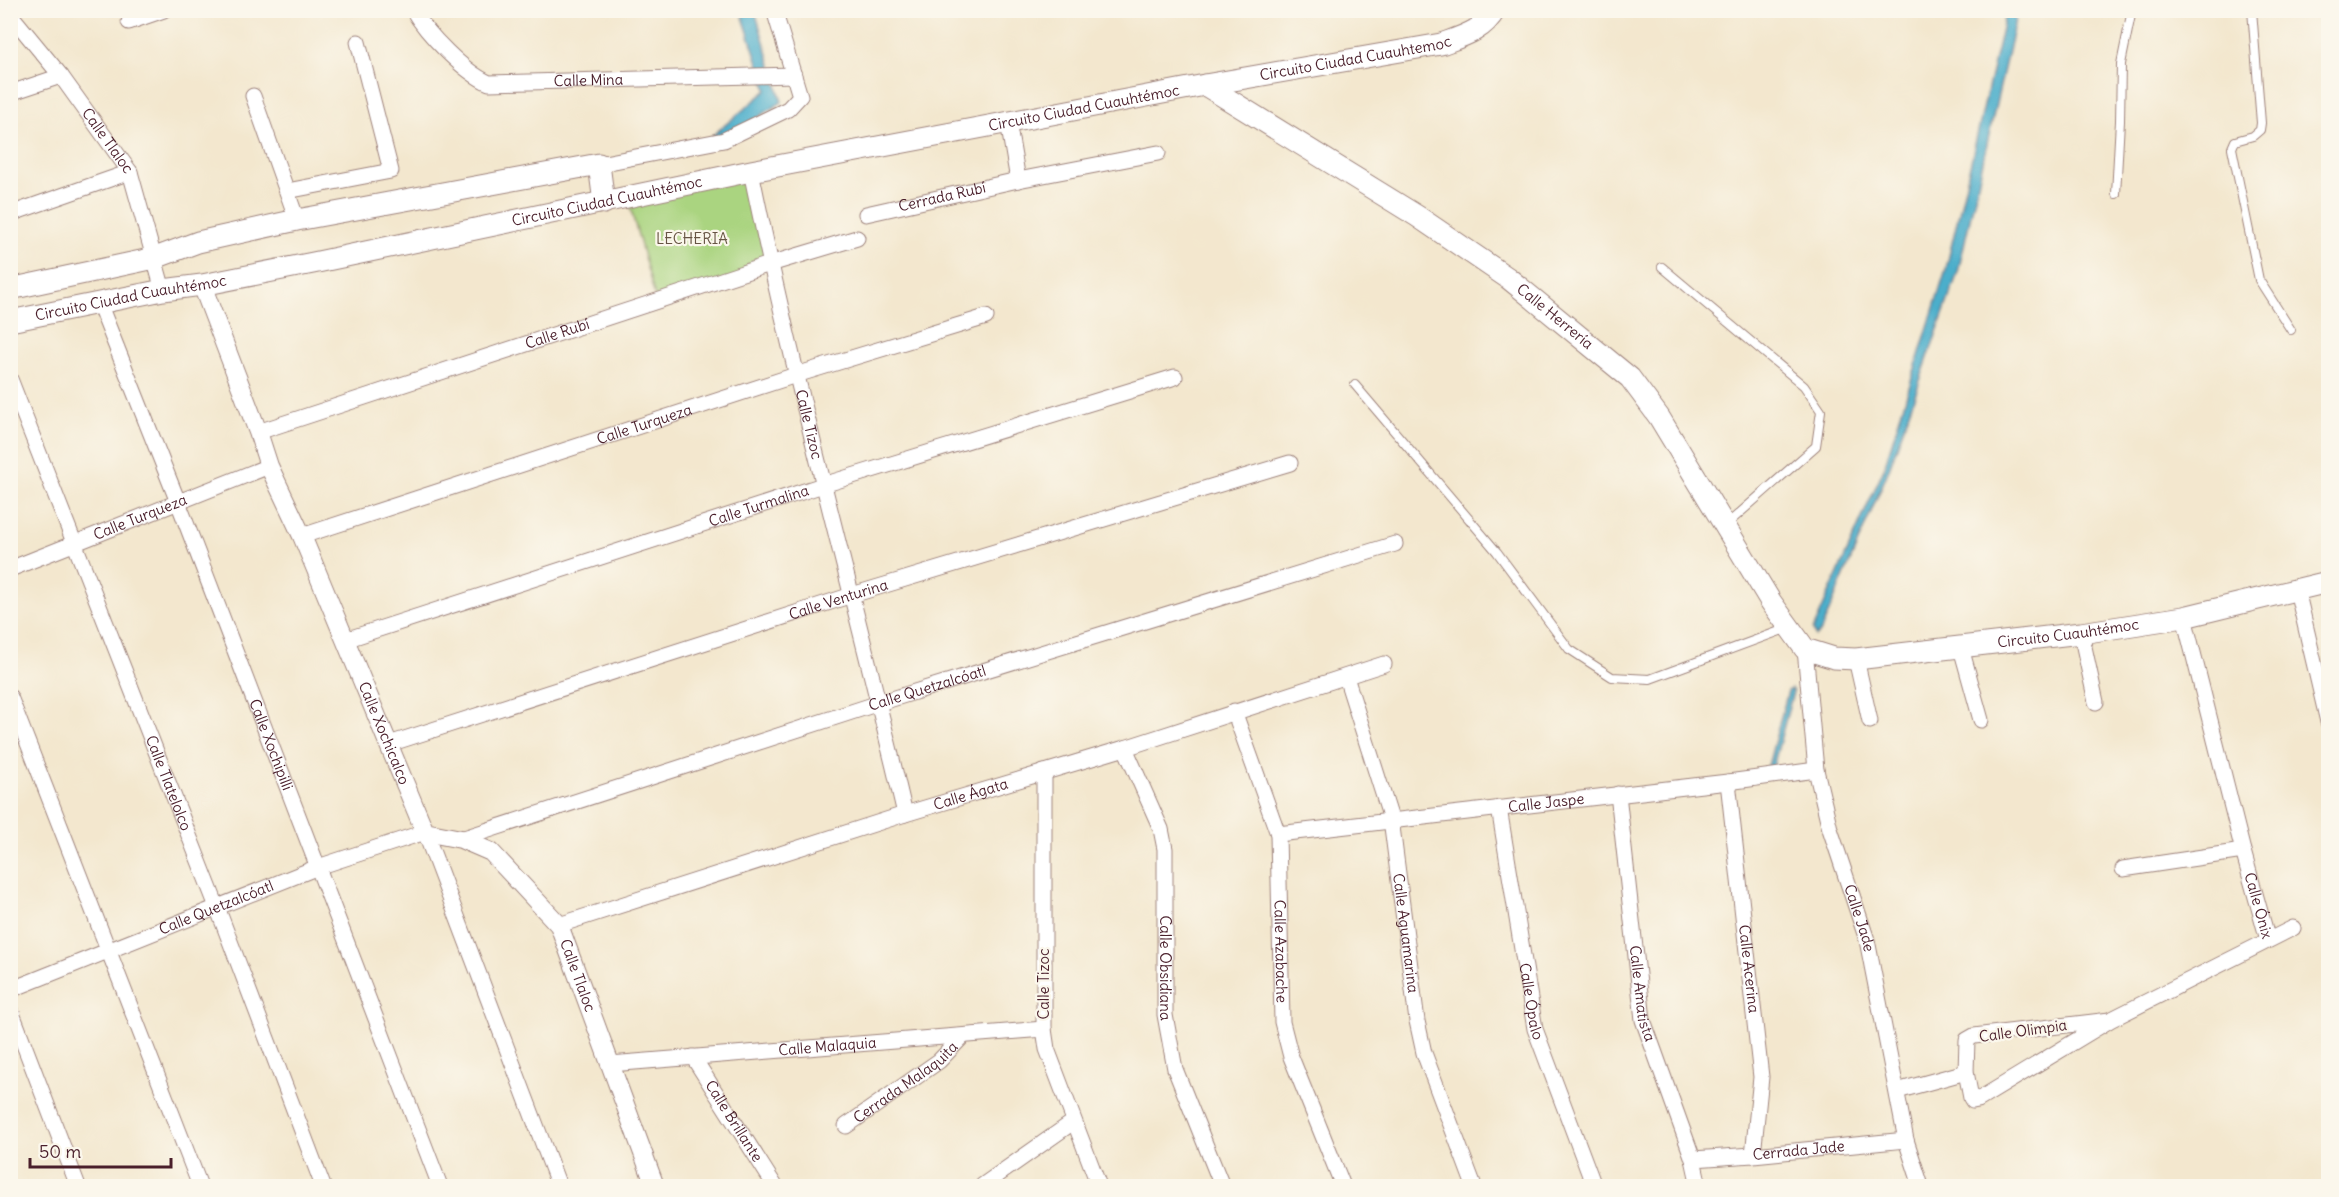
<svg xmlns="http://www.w3.org/2000/svg" width="2339" height="1197" font-family="Delius,sans-serif">
	<style>
		.green { fill: #aad480; stroke: #7a7a56; stroke-width: 1.5 }
		.water { fill: #4caecb; stroke: #4b667b; stroke-width: 1.5 }
		.lines { fill: none; stroke-linecap: round; stroke-linejoin: round }
		.service-casing { stroke: #9e837c; stroke-width: 10 }
		.minor-casing { stroke: #9e837c; stroke-width: 17 }
		.tertiary-casing { stroke: #9e837c; stroke-width: 20 }
		.secondary-casing { stroke: #9e837c; stroke-width: 23 }
		.service { stroke: #fff; stroke-width: 8 }
		.minor { stroke: #fff; stroke-width: 15 }
		.tertiary { stroke: #fff; stroke-width: 18 }
		.secondary { stroke: #fff; stroke-width: 21 }
		.labels { text-anchor: middle; stroke-width: 4.5; stroke-linejoin: round; paint-order: stroke }
		.street-label { font-size: 15px; fill: #4a1f2b; stroke: #fbf7ec }
		.park-label { font-size: 15px; fill: #675544; stroke: #fbf7ec }
	</style>
	<rect width="100%" height="100%" fill="#fbf7ec"/>
	<filter id="ink" filterUnits="userSpaceOnUse"><feTurbulence type="fractalNoise" baseFrequency=".0167" numOctaves="2"/><feDisplacementMap in="SourceGraphic" scale="12" xChannelSelector="R" yChannelSelector="G"/><feConvolveMatrix kernelMatrix="1 2 1 2 8 2 1 2 1" color-interpolation-filters="sRGB"/></filter>
	<filter id="wash" filterUnits="userSpaceOnUse"><feTurbulence type="fractalNoise" baseFrequency=".008" numOctaves="4" result="noise"/><feDisplacementMap in="SourceGraphic" scale="24" xChannelSelector="R" yChannelSelector="G"/><feGaussianBlur stdDeviation="1.35" result="paint"/><feColorMatrix in="noise" values="0 0 0 0 0 0 0 0 0 0 0 0 0 0 0 0 0 1.4 0 .05"/><feComposite in="paint" operator="in"/></filter>
	<g filter="url(#wash)">
		<rect width="100%" height="100%" fill="#f3e7ce"/>
		<path class="green" d="M749,177L771,266L657,304L628,199Z"/>
		<path class="water" d="M741,11H755L782,102L724,139L712,136L767,90Z
			M2006,11H2017L1958,272L1889,469L1820,633L1815,636L1813,630L1884,468L1946,269Z
			M1791,689L1793,692L1773,767L1769,769L1768,766L1788,691Z"/>
	</g>
	<g filter="url(#ink)">
		<g class="lines">
			<g class="service-casing">
				<path id="service" d="M2252,10L2261,123L2260,130L2253,136L2235,141L2232,148L2259,280L2291,330
					M2116,194L2120,121L2121,64L2132,10
					M1662,267L1804,386L1821,411L1816,446L1726,525
					M1355,385L1497,552L1569,649L1612,677L1650,679L1788,628"/>
			</g>
			<g class="minor-casing">
				<g id="minor">
					<path id="s1" d="M413,10C427,34 464,72 489,83L794,75"/>
					<path id="s2" d="M10,14L61,76L130,172L163,290"/>
					<path d="M129,22L164,10"/>
					<path d="M10,93L61,76"/>
					<path d="M253,96L297,220"/>
					<path d="M1008,122L1018,180"/>
					<path d="M599,164L724,140L788,109L800,96L774,10"/>
					<path id="s3" d="M751,171C795,387 855,599 905,814"/>
					<path d="M287,191L391,171L358,42"/>
					<path d="M10,214L130,172"/>
					<path id="s4" d="M866,214L1018,180L1158,153"/>
					<path id="s5" d="M99,303L178,502L440,1186"/>
					<path id="s6" d="M10,379L217,907L323,1186"/>
					<path id="s7" d="M258,432L770,264L857,238"/>
					<path id="s8" d="M302,536L796,375L986,317"/>
					<path id="s9" d="M10,569L269,466"/>
					<path d="M2297,590L2328,722"/>
					<path id="s10" d="M2184,617L2243,851L2268,940"/>
					<path d="M2081,633L2096,702"/>
					<path id="s11" d="M345,640L823,485L1175,377"/>
					<path d="M1961,648L1981,720"/>
					<path id="s12" d="M1805,649L1816,770L1830,829L1867,940L1906,1140L1921,1186"/>
					<path d="M1856,659L1870,721"/>
					<path id="s13" d="M1346,677L1391,819L1417,1021L1424,1053L1474,1186"/>
					<path d="M10,697L200,1186"/>
					<path id="s14" d="M1234,711L1278,834L1282,1022L1291,1057L1343,1186"/>
					<path id="s15" d="M389,744L852,595L1290,463"/>
					<path id="s16" d="M1125,748L1161,829L1165,849V1015L1175,1069L1222,1186"/>
					<path d="M1044,772V1029L1047,1049L1099,1186"/>
					<path id="s17" d="M1728,782L1761,1077L1753,1155"/>
					<path id="s18" d="M1618,794L1643,1020L1693,1159L1699,1186"/>
					<path id="s19" d="M1499,808L1535,1029L1594,1186"/>
					<path id="s20" d="M1278,834L1728,782L1816,770"/>
					<path id="s21" d="M461,839L879,703L1395,544"/>
					<path d="M2123,869L2243,851"/>
					<path id="s22" d="M559,925L905,814L1125,748L1384,664"/>
					<path id="s23" d="M10,990L318,867L425,832L559,1186"/>
					<path d="M10,1008L78,1186"/>
					<path d="M2110,1020L1974,1036L1967,1040L1966,1072L1971,1098L1973,1101L1978,1100L2110,1020L2293,928"/>
					<path id="s24" d="M693,1057L775,1186"/>
					<path id="s25" d="M610,1064L1044,1029"/>
					<path d="M1897,1091L1966,1072"/>
					<path id="s26" d="M846,1126L939,1061L962,1037"/>
					<path id="s27" d="M1693,1159L1753,1155L1906,1140"/>
					<path d="M982,1186L1073,1122"/>
				</g>
			</g>
			<g class="tertiary-casing">
				<g id="tertiary">
					<path id="s28" d="M202,285L258,432L269,466L302,536L425,832L461,839L491,852L559,925L655,1186"/>
				</g>
			</g>
			<g class="secondary-casing">
				<g id="secondary">
					<path id="s29" d="M1205,85L1417,216L1508,278L1630,378L1659,417L1771,602L1805,649L1834,658L1856,659L2081,633L2184,617L2328,582"/>
					<path d="M10,289L155,258L198,242L297,220L599,164L604,203"/>
					<path id="s30" d="M10,321L163,290L202,285L313,263L751,171L1205,85L1441,44C1463,36 1483,31 1495,10"/>
				</g>
			</g>
			<use href="#service" class="service"/>
			<use href="#minor" class="minor"/>
			<use href="#tertiary" class="tertiary"/>
			<use href="#secondary" class="secondary"/>
		</g>
	</g>
	<g class="labels">
		<g class="street-label">
			<text dy="5" stroke="none"><textPath href="#s30" startOffset="1371">Circuito Ciudad Cuauhtemoc</textPath></text>
			<text dy="5" stroke="none"><textPath href="#s1" startOffset="206">Calle Mina</textPath></text>
			<text dy="5" stroke="none"><textPath href="#s30" startOffset="1095">Circuito Ciudad Cuauhtémoc</textPath></text>
			<text dy="5" stroke="none"><textPath href="#s2" startOffset="160">Calle Tlaloc</textPath></text>
			<text dy="5" stroke="none"><textPath href="#s4" startOffset="78">Cerrada Rubí</textPath></text>
			<text dy="5" stroke="none"><textPath href="#s30" startOffset="609">Circuito Ciudad Cuauhtémoc</textPath></text>
			<text dy="5" stroke="none"><textPath href="#s30" startOffset="123">Circuito Ciudad Cuauhtémoc</textPath></text>
			<text dy="5" stroke="none"><textPath href="#s29" startOffset="420">Calle Herrería</textPath></text>
			<text dy="5" stroke="none"><textPath href="#s7" startOffset="315">Calle Rubí</textPath></text>
			<text dy="5" stroke="none"><textPath href="#s3" startOffset="260">Calle Tizoc</textPath></text>
			<text dy="5" stroke="none"><textPath href="#s8" startOffset="360">Calle Turqueza</textPath></text>
			<text dy="5" stroke="none"><textPath href="#s11" startOffset="435">Calle Turmalina</textPath></text>
			<text dy="5" stroke="none"><textPath href="#s9" startOffset="140">Calle Turqueza</textPath></text>
			<text dy="5" stroke="none"><textPath href="#s15" startOffset="472">Calle Venturina</textPath></text>
			<text dy="5" stroke="none"><textPath href="#s29" startOffset="1106">Circuito Cuauhtémoc</textPath></text>
			<text dy="5" stroke="none"><textPath href="#s21" startOffset="490">Calle Quetzalcóatl</textPath></text>
			<text dy="5" stroke="none"><textPath href="#s28" startOffset="484">Calle Xochicalco</textPath></text>
			<text dy="5" stroke="none"><textPath href="#s5" startOffset="474">Calle Xochipilli</textPath></text>
			<text dy="5" stroke="none"><textPath href="#s6" startOffset="434">Calle Tlatelolco</textPath></text>
			<text dy="5" stroke="none"><textPath href="#s22" startOffset="432">Calle Ágata</textPath></text>
			<text dy="5" stroke="none"><textPath href="#s20" startOffset="270">Calle Jaspe</textPath></text>
			<text dy="5" stroke="none"><textPath href="#s10" startOffset="298">Calle Ónix</textPath></text>
			<text dy="5" stroke="none"><textPath href="#s23" startOffset="222">Calle Quetzalcóatl</textPath></text>
			<text dy="5" stroke="none"><textPath href="#s12" startOffset="276">Calle Jade</textPath></text>
			<text dy="5" stroke="none"><textPath href="#s13" startOffset="264">Calle Aguamarina</textPath></text>
			<text dy="5" stroke="none"><textPath href="#s14" startOffset="248">Calle Azabache</textPath></text>
			<text dy="5" stroke="none"><textPath href="#s16" startOffset="228">Calle Obsidiana</textPath></text>
			<text dy="5" stroke="none"><textPath href="#s17" startOffset="188">Calle Acerina</textPath></text>
			<text dy="5" stroke="none"><textPath href="#s28" startOffset="814">Calle Tlaloc</textPath></text>
			<text transform="translate(1044 984) rotate(-90)" y="5">Calle Tizoc</text>
			<text dy="5" stroke="none"><textPath href="#s18" startOffset="201">Calle Amatista</textPath></text>
			<text dy="5" stroke="none"><textPath href="#s19" startOffset="196">Calle Ópalo</textPath></text>
			<text transform="translate(2023 1031) rotate(-8)" y="5">Calle Olimpia</text>
			<text dy="5" stroke="none"><textPath href="#s25" startOffset="218">Calle Malaquia</textPath></text>
			<text dy="5" stroke="none"><textPath href="#s26" startOffset="74">Cerrada Malaquita</textPath></text>
			<text dy="5" stroke="none"><textPath href="#s24" startOffset="76">Calle Brillante</textPath></text>
			<text dy="5" stroke="none"><textPath href="#s27" startOffset="106">Cerrada Jade</textPath></text>
		</g>
		<g class="park-label">
			<text x="692" y="244">LECHERIA</text>
		</g>
	</g>
	<rect width="2339" height="1197" fill="none" stroke="#fbf7ec" stroke-width="36"/>
	<path d="M30 1158v9h141v-9" fill="none" stroke="#4a1f2b" stroke-width="3"/>
	<text x="39" y="1158" font-size="18" fill="#4a1f2b" stroke="#fbf7ec" stroke-width="4.5" paint-order="stroke">50 m</text>
</svg>
